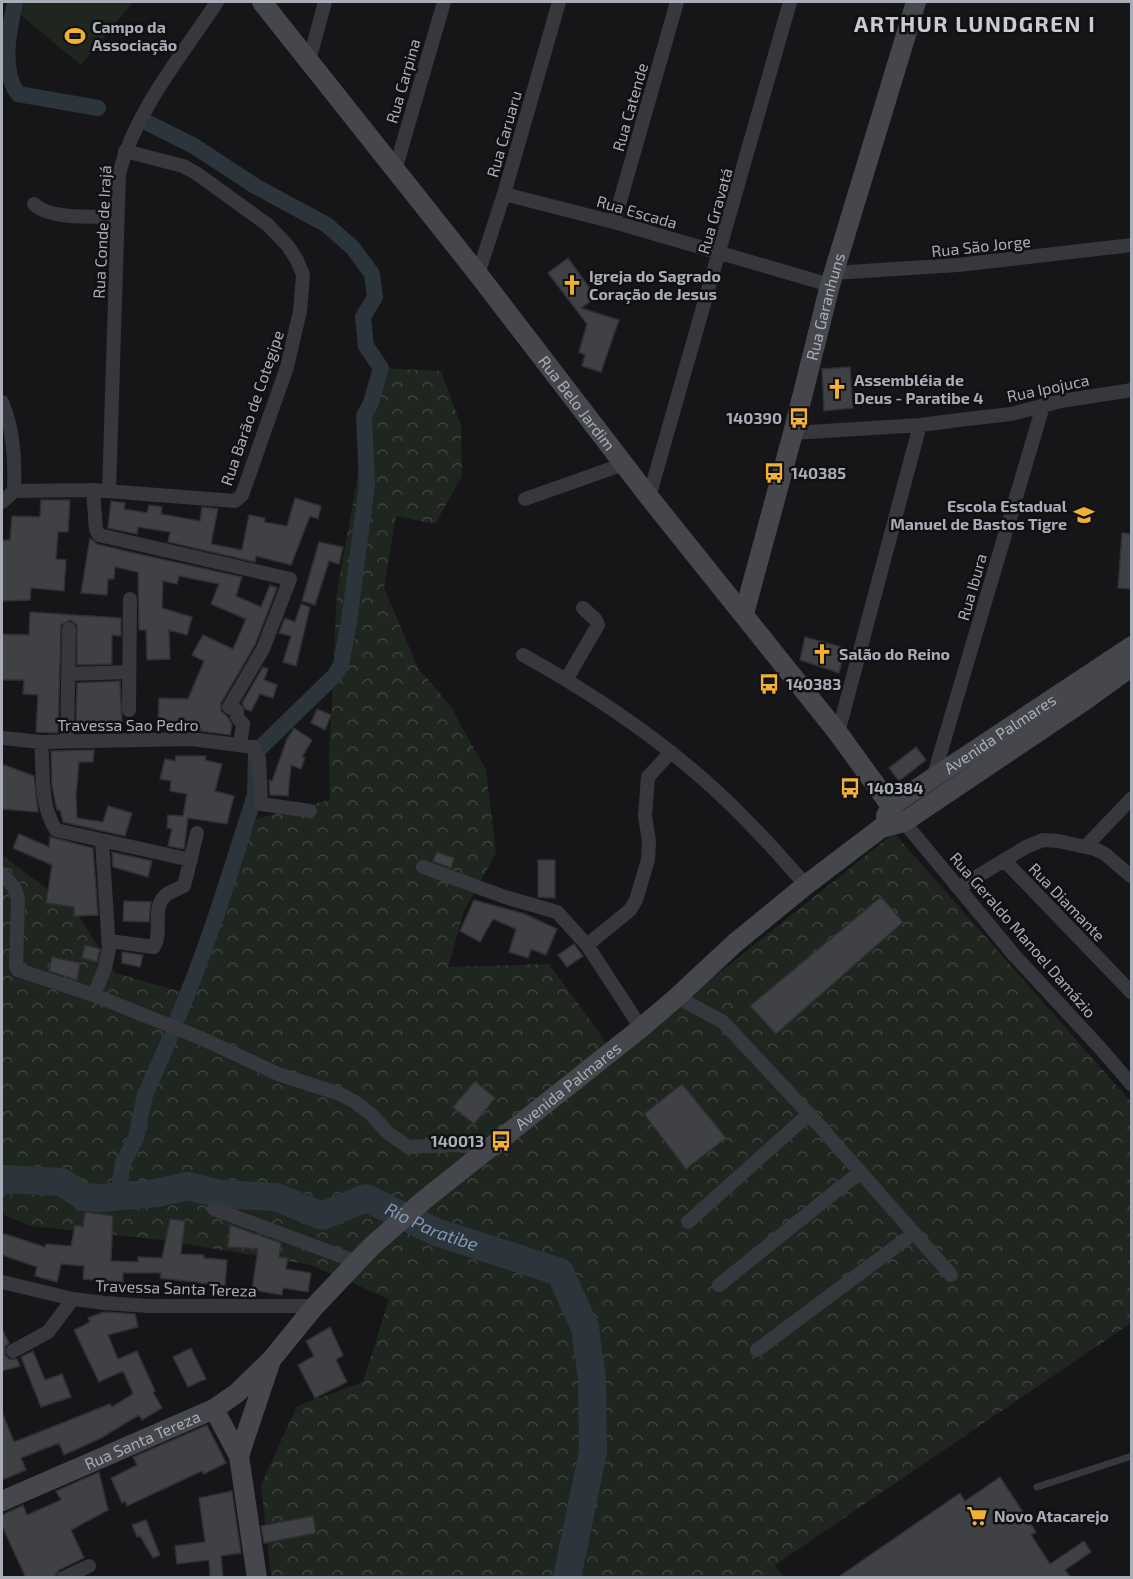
<svg xmlns="http://www.w3.org/2000/svg" width="1133" height="1579" font-family="'Exo 2',sans-serif">
	<style>
		.green { fill: #1e261f }
		.forest { fill: url(#forest-crowns) }
		.lines { fill: none; stroke-linecap: round; stroke-linejoin: round }
		.canal { stroke: #2c353c; stroke-width: 16 }
		.river { stroke: #2c353c; stroke-width: 28 }
		.building { fill: #404145; stroke: #303034; stroke-width: 1.5 }
		.lane { stroke: #37383d; stroke-width: 7 }
		.street { stroke: #37383d; stroke-width: 14 }
		.secondary { stroke: #45474d; stroke-width: 20 }
		.labels { text-anchor: middle; stroke-width: 5; stroke-linejoin: round; paint-order: stroke }
		.poi-label { font-size: 16px; font-weight: bold; fill: #a8adb8; stroke: #111113; text-anchor: start }
		.street-label { font-size: 16px; fill: #a8adb8; stroke: #111113 }
		.water-label { font-size: 18px; font-style: italic; fill: #7f9bb3; stroke: #111113 }
		.district-label { font-size: 22px; font-weight: bold; letter-spacing: 1.5px; fill: #c9ccd4; stroke: #111113 }
	</style>
	<defs>
		<pattern id="forest-crowns" width="20" height="18" patternUnits="userSpaceOnUse" patternTransform="scale(1.5)"><rect width="20" height="18" fill="#1e261f"/><path d="M2 6a3 3 0 1 1 6 0M12 15a3 3 0 1 1 6 0" fill="none" stroke="#3c433d"/></pattern>
	</defs>
	<rect width="100%" height="100%" fill="#161618"/>
	<path class="green" d="M17,2H133L81,65L12,8Z"/>
	<path class="forest" d="M381,368L441,371L461,426L462,476L435,524L396,516L384,588L418,668L449,704L486,770L496,853L464,911L448,967L549,964L601,1035L614,1057L894,833L1131,1102V1323L775,1565L783,1577H271L261,1485L297,1406L363,1382L389,1299L311,1265L162,1240L31,1226L2,1214V855L75,910L115,973L193,995L256,819L330,800L329,759L337,592L365,436Z"/>
	<g class="lines">
		<path class="canal" d="M15,2C9,31 0,69 18,94L98,108
			M144,121L194,146L255,186L327,225L353,248L372,274L375,297L363,317L366,346L381,368L371,403L364,416L367,485L349,621L341,665L334,676L256,752L255,794L253,801C230,873 208,947 178,1017
			M118,1195L123,1163L136,1138L145,1095L170,1038"/>
		<path class="river" id="s1" d="M2,1179L62,1182L84,1197L101,1198L157,1193L187,1186L221,1194L276,1197L322,1216L366,1198L436,1232L560,1272L585,1328L592,1379L593,1451L567,1578"/>
	</g>
	<path class="building" d="M568,258L596,297L581,308L619,320L601,372L582,366L585,355L579,352L587,324L548,273Z
		M850,367L853,408L824,411L822,369Z
		M295,498L321,506L318,519L310,516L291,565L256,556L255,562L168,542L170,532L138,527L137,534L108,528L111,501L125,503L124,509L147,513L149,505L162,507L161,514L200,521L202,507L218,509L211,544L242,550L249,515L265,518L264,522L287,526Z
		M41,500H70L68,532H58L56,559L66,560L64,591L31,588L30,600L2,601V540H10L12,516L40,517Z
		M1122,533L1131,534V589L1118,588Z
		M90,538L97,544L134,553L242,577L236,596L261,607L270,585L277,588L255,645L221,703V711L228,717L232,725L230,735L200,731L201,729L185,725L158,724L159,698L188,699L204,661L192,655L203,635L233,649L246,619L211,604L219,584L179,576L177,584L163,581L162,608L192,617L187,635L169,630L170,659L147,660L146,630H139L138,572L115,567L114,579H108L107,595L81,593Z
		M319,542L343,547L339,564L329,561L315,605L302,601Z
		M301,604L310,607L296,666L283,662L291,636L279,633L285,618L295,622Z
		M30,612L121,618V636L112,635V664L77,665V625L70,620L61,625L58,733L36,732L38,695L23,694L24,680H2V634L29,635Z
		M805,637L845,648L839,673L800,660Z
		M263,667L268,669L264,680L277,685L273,698L260,694L251,711L245,709L242,703Z
		M120,681L122,723L112,721L111,732H94V724L76,722L77,683Z
		M317,709L331,715L325,730L311,723Z
		M294,728L312,740L302,757L305,758L301,769L291,765L288,796L270,795L269,780L272,781L287,739Z
		M916,747L926,760L899,781L889,768Z
		M94,750L93,762H79L76,795L77,818L103,822L108,806L132,813L125,836L63,822L60,810H57L52,786L51,751Z
		M176,756H206L205,760L222,764L215,791L234,796L227,824L188,818L184,849L168,846L172,829L167,828L168,815L183,816L187,794L170,791L171,781L160,779L165,759L175,761Z
		M2,764L34,776L38,812L2,809Z
		M19,834L49,847L50,837L93,848L98,915L74,916V907L46,903L52,865L13,848Z
		M112,852L152,861L148,877L113,867Z
		M437,852L454,858L451,868L433,861Z
		M538,860H555V898L538,897Z
		M881,897L903,922L776,1034L750,1006Z
		M474,900L525,914L557,929L546,955L531,949L528,958L509,952L516,929L493,919L480,942L460,931Z
		M124,901L151,902L149,922L123,921Z
		M574,944L583,956L567,967L558,955Z
		M85,945L100,949L97,962L82,958Z
		M122,952L143,955L140,967L122,963Z
		M52,957L80,963L77,980L49,971Z
		M475,1081L495,1098L474,1124L453,1107Z
		M682,1084L726,1138L686,1169L644,1114Z
		M85,1212L113,1216L111,1261L138,1262V1257L162,1258L170,1219L185,1221L181,1254L204,1255V1258L227,1260L225,1286L160,1278L161,1273H123V1282L83,1279L84,1266L61,1264L57,1282L35,1276L37,1267L2,1255V1233L45,1247L46,1244L71,1246L75,1225L83,1227Z
		M230,1225L281,1243L279,1257L288,1258L286,1269L311,1273L308,1292L283,1288L282,1295L252,1290L258,1249L228,1247Z
		M104,1312L135,1314L138,1327L108,1335L118,1359L137,1351L155,1391L153,1392L162,1408L142,1420L139,1415L101,1438L64,1455L59,1443L21,1458L26,1470L2,1480V1412L14,1442L110,1404L112,1407L133,1394L123,1371L99,1382L74,1330L90,1322L88,1318Z
		M330,1327L343,1355L336,1360L347,1382L315,1398L298,1365L314,1356L306,1341Z
		M2,1329L9,1343L5,1347V1355L9,1359H17L20,1366L2,1371Z
		M191,1348L206,1379L188,1387L173,1357Z
		M33,1351L45,1380L62,1374L71,1397L41,1407L21,1357Z
		M207,1425L226,1463L204,1474L202,1471L127,1506L125,1501L122,1503L111,1478L137,1465L133,1457Z
		M99,1472L108,1510L71,1530L84,1558L59,1570L54,1578H26L2,1526V1515L23,1505L27,1515L61,1500L56,1491Z
		M1000,1477L1036,1532L1031,1535L1050,1564L1084,1541L1091,1552L1065,1570L1071,1578H837L960,1493L965,1501Z
		M232,1491L241,1553L221,1556L223,1578H210L209,1560L177,1564L175,1546L205,1542L199,1498Z
		M313,1516L316,1533L264,1543L261,1526Z
		M146,1520L160,1555L153,1558L140,1536L137,1537L132,1525Z"/>
	<g class="lines">
		<path class="lane" d="M1037,1487L1132,1456"/>
		<path class="street" d="M309,61L325,2
			M395,170L444,2
			M504,194L614,222L830,285
			M34,204C49,220 96,216 117,217
			M614,222L677,2
			M833,273L958,265L1132,245
			M478,274L504,194L559,2
			M2,402C14,430 15,461 14,491
			M793,433L920,425L967,419L1011,414L1061,401L1132,390
			M93,490L96,530L99,535L290,579L263,649L229,707L237,711V717L243,724L240,745
			M109,491L119,174C136,109 181,57 217,2
			M649,497L790,2
			M525,499L624,464
			M2,502L14,491L93,490L235,501L242,495L287,367L300,311L303,275L297,260L288,246L268,225L196,173L183,166L125,151
			M523,655C604,700 683,754 747,821C768,842 787,864 806,885
			M68,674L129,672
			M566,680L598,625L596,620L583,608
			M129,710L130,599
			M838,733L920,425
			M2,738L41,742L191,739L254,747L255,755L259,758L261,804L310,811
			M67,741L69,629
			M41,742C44,771 39,804 56,830L191,860
			M933,778L1043,406
			M899,816L1014,955L1101,1049L1132,1085
			M1087,845L1132,798
			M1004,860L1132,993
			M423,867L505,897L557,912L587,945L641,1028
			M2,874L14,887L18,898L16,966L18,970L94,995L203,1039L278,1074L340,1094L355,1102L372,1115L387,1132L408,1147L458,1145L488,1150
			M958,888L1026,847L1043,840L1058,841L1095,849L1105,854L1132,877
			M109,941L154,947C163,932 151,907 166,895C171,891 178,889 184,886L197,833
			M587,945L630,910L636,900L648,860L649,841L645,816L648,777L671,752
			M94,995L105,968L109,949L102,841
			M677,997L723,1022L809,1114L951,1275
			M214,1209L357,1262
			M688,1222L809,1114
			M2,1282L73,1299L105,1303L149,1306H315
			M719,1285L860,1172
			M757,1350L914,1233
			M13,1351L48,1332L73,1299
			M63,1578L89,1566"/>
		<g class="secondary">
			<path id="s2" d="M262,2L478,274L649,497L838,733L891,806"/>
			<path id="s3" d="M744,614L793,433L830,285L916,2"/>
			<path id="s4" d="M886,816L891,806L1132,646"/>
			<path d="M214,1409L239,1456L257,1578"/>
			<path d="M239,1456L270,1363"/>
			<path id="s5" d="M2,1501L214,1409L237,1393L271,1360L315,1306L371,1247L424,1200L641,1028L677,997L735,943L806,885L881,828L904,822L1084,701L1132,666"/>
		</g>
	</g>
	<defs>
		<g id="stadium-bare" transform="scale(1.62)"><path d="M0-5a6.5 5 0 1 0 0 10a6.5 5 0 1 0 0-10ZM-3.5-1.8h7v3.6h-7Z" fill="#f2b134" stroke="#111113" stroke-width="2.5" paint-order="stroke"/></g>
		<g id="church-bare" transform="scale(1.62)"><path d="M-1.2-6h2.4v3.5h3.3v2.4h-3.3V6h-2.4V-.1h-3.3v-2.4h3.3Z" fill="#f2b134" stroke="#111113" stroke-width="2.5" paint-order="stroke"/></g>
		<g id="bus-bare" transform="scale(1.62)"><path d="M-5-6H5V4H4V6H2V4H-2V6H-4V4H-5ZM-3.5-4V0h7V-4ZM-3.5 1.2v1.5H-2V1.2ZM2 1.2v1.5H3.5V1.2Z" fill="#f2b134" stroke="#111113" stroke-width="2.5" paint-order="stroke"/></g>
		<g id="school-bare" transform="scale(1.62)"><path d="M0-5L7-2L0 1L-7-2ZM-4 1L0 2.5L4 1V4Q0 6-4 4Z" fill="#f2b134" stroke="#111113" stroke-width="2.5" paint-order="stroke"/></g>
		<g id="supermarket-bare" transform="scale(1.62)"><path d="M-6-5.5h2.5l.6 2H6L4.5 2H-2.5L-4.4-4H-6ZM-1.5 3.2a1.3 1.3 0 1 0 .1 0ZM3 3.2a1.3 1.3 0 1 0 .1 0Z" fill="#f2b134" stroke="#111113" stroke-width="2.5" paint-order="stroke"/></g>
	</defs>
	<g fill-rule="evenodd">
		<use href="#stadium-bare" x="75" y="36"/>
		<use href="#church-bare" x="572" y="285"/>
		<use href="#church-bare" x="837" y="389"/>
		<use href="#bus-bare" x="799" y="418"/>
		<use href="#bus-bare" x="774" y="473"/>
		<use href="#school-bare" x="1084" y="515"/>
		<use href="#church-bare" x="822" y="654"/>
		<use href="#bus-bare" x="769" y="684"/>
		<use href="#bus-bare" x="850" y="788"/>
		<use href="#bus-bare" x="501" y="1141"/>
		<use href="#supermarket-bare" x="977" y="1516"/>
	</g>
	<g class="labels">
		<g class="poi-label">
			<text x="92" y="33">Campo da<tspan x="92" dy="18">Associação</tspan></text>
			<text x="589" y="282">Igreja do Sagrado<tspan x="589" dy="18">Coração de Jesus</tspan></text>
			<text x="854" y="386">Assembléia de<tspan x="854" dy="18">Deus - Paratibe 4</tspan></text>
			<text x="782" y="424" text-anchor="end">140390</text>
			<text x="791" y="479">140385</text>
			<text x="1067" y="512" text-anchor="end">Escola Estadual<tspan x="1067" dy="18">Manuel de Bastos Tigre</tspan></text>
			<text x="839" y="660">Salão do Reino</text>
			<text x="786" y="690">140383</text>
			<text x="867" y="794">140384</text>
			<text x="484" y="1147" text-anchor="end">140013</text>
			<text x="994" y="1522">Novo Atacarejo</text>
		</g>
		<g class="street-label">
			<text transform="translate(403 81) rotate(-74)" y="6">Rua Carpina</text>
			<text transform="translate(630 107) rotate(-74)" y="6">Rua Catende</text>
			<text transform="translate(504 134) rotate(-74)" y="6">Rua Caruaru</text>
			<text transform="translate(715 211) rotate(-74)" y="6">Rua Gravatá</text>
			<text transform="translate(637 212) rotate(16)" y="6">Rua Escada</text>
			<text transform="translate(102 232) rotate(-87)" y="6">Rua Conde de Irajá</text>
			<text transform="translate(981 246) rotate(-6)" y="6">Rua São Jorge</text>
			<text dy="6" stroke="none"><textPath href="#s3" startOffset="318">Rua Garanhuns</textPath></text>
			<text transform="translate(1048 388) rotate(-12)" y="6">Rua Ipojuca</text>
			<text dy="6" stroke="none"><textPath href="#s2" startOffset="510">Rua Belo Jardim</textPath></text>
			<text transform="translate(252 408) rotate(-71)" y="6">Rua Barão de Cotegipe</text>
			<text transform="translate(972 587) rotate(-74)" y="6">Rua Ibura</text>
			<text x="128" y="731">Travessa Sao Pedro</text>
			<text dy="6" stroke="none"><textPath href="#s4" startOffset="142">Avenida Palmares</textPath></text>
			<text transform="translate(1067 902) rotate(46)" y="6">Rua Diamante</text>
			<text transform="translate(1023 935) rotate(49)" y="6">Rua Geraldo Manoel Damázio</text>
			<text dy="6" stroke="none"><textPath href="#s5" startOffset="712">Avenida Palmares</textPath></text>
			<text transform="translate(176 1288) rotate(2)" y="6">Travessa Santa Tereza</text>
			<text dy="6" stroke="none"><textPath href="#s5" startOffset="153">Rua Santa Tereza</textPath></text>
		</g>
		<g class="water-label">
			<text dy="6" stroke="none"><textPath href="#s1" startOffset="450">Rio Paratibe</textPath></text>
		</g>
		<g class="district-label">
			<text x="975" y="32">ARTHUR LUNDGREN I</text>
		</g>
	</g>
	<rect width="1133" height="1579" fill="none" stroke="#a8adb8" stroke-width="6"/>
</svg>
